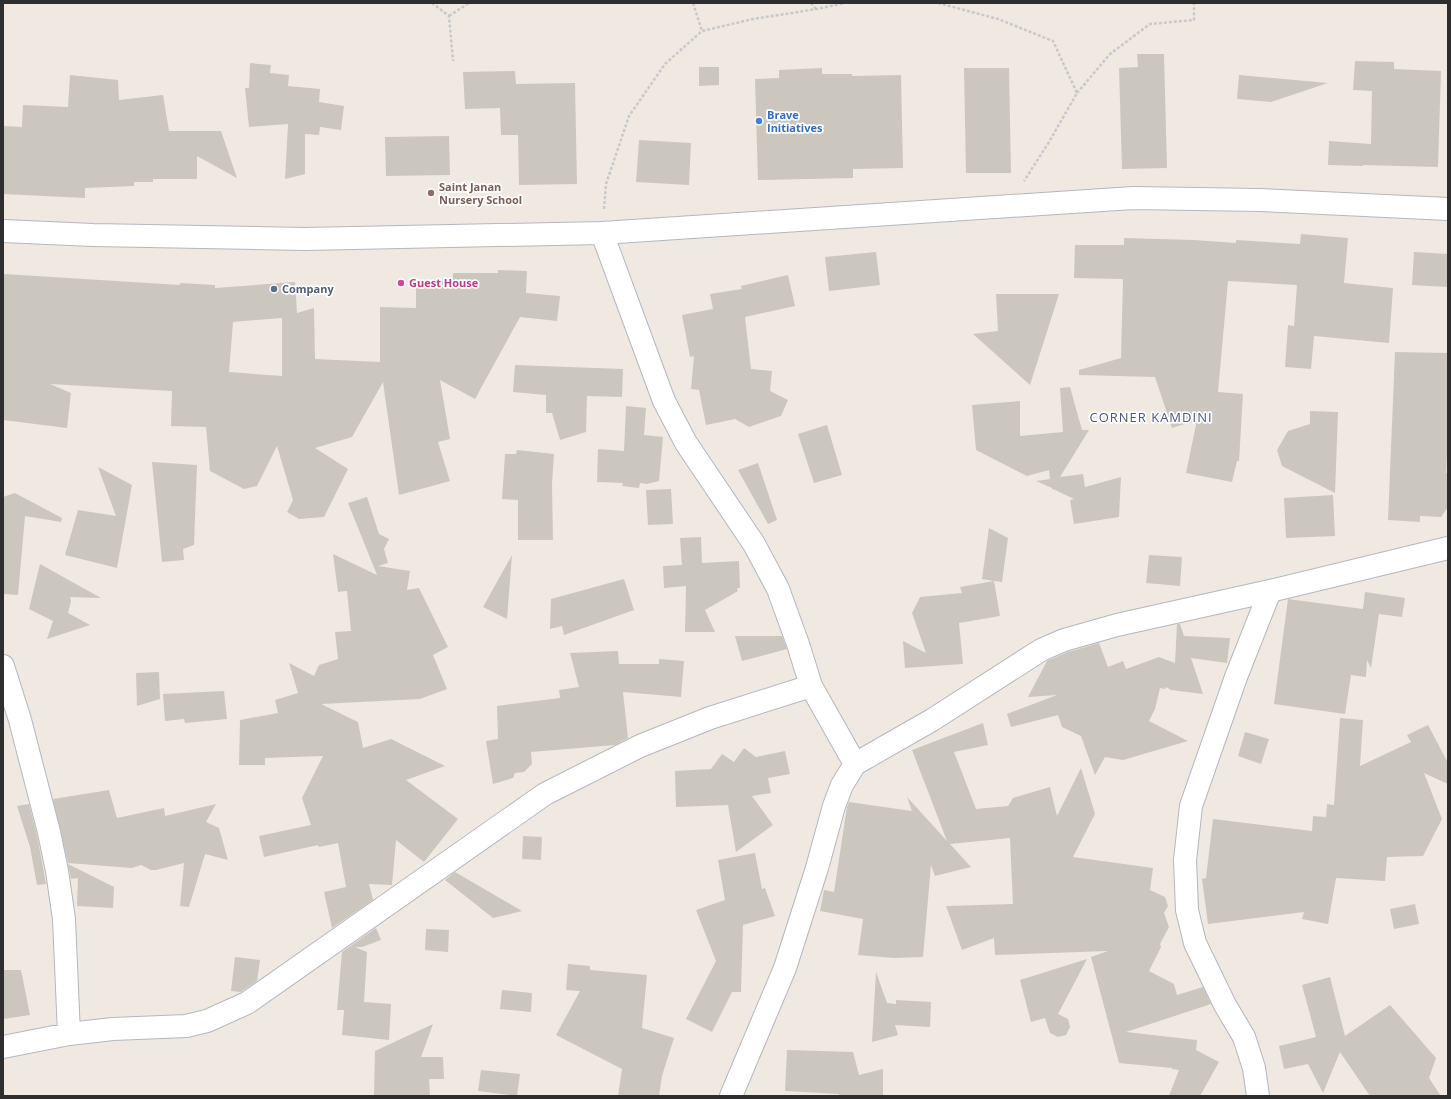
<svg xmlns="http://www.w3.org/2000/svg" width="1451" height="1099" font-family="'Open Sans',sans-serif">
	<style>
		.building { fill: #cbc7bf; fill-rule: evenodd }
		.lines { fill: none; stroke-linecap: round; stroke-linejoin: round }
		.minor-casing { stroke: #b4b7c1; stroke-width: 24 }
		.tertiary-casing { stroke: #b4b7c1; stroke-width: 24 }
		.path { stroke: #c9c9c9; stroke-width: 2.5; stroke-dasharray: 3 2; stroke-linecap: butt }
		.minor { stroke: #fff; stroke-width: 22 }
		.tertiary { stroke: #fff; stroke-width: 22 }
		.shop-dot { fill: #3f7fe0; stroke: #fff; stroke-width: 1.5 }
		.education-dot { fill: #8d6e63; stroke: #fff; stroke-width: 1.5 }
		.hotel-dot { fill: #d1479c; stroke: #fff; stroke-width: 1.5 }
		.service-dot { fill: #5c6f8a; stroke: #fff; stroke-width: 1.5 }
		.labels { text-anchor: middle; stroke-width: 3.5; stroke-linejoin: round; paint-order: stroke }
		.shop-label { font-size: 11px; font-weight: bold; fill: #366cbe; stroke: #fff; text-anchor: start }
		.education-label { font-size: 11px; font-weight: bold; fill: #785e54; stroke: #fff; text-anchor: start }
		.hotel-label { font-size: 11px; font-weight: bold; fill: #b23c85; stroke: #fff; text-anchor: start }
		.service-label { font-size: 11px; font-weight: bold; fill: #4e5e75; stroke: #fff; text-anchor: start }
		.quarter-label { font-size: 13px; letter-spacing: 1px; fill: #4d5680; stroke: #fff }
	</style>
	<rect width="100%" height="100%" fill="#efe9e1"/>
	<path class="building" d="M1137,54H1164L1167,168L1122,169L1119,68L1138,67Z
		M1355,61L1394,62V69L1441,71L1438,167L1363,165V166L1328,165L1329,141L1371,144L1372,91L1353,90Z
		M250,63L271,65L270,73L289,75L288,86L320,89L319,102L344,106L341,130L320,127L319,135L305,134V174L285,179L288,124L249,127L245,88H249Z
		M699,67H719V85L699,86Z
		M822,68V74H852V76L901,75L903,168L853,169V178L758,180L755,79L779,78V70Z
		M964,68H1009L1011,173H966Z
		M515,71L516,84L575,83L577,184L519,185L518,135H501L500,108L465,109L463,72Z
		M70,75L118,80L119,100L163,95L169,131H221L237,178L197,156V179H153V182H134V186L85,188V198L3,194V126L22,127L23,105L68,107Z
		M1239,75L1328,83L1271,102L1237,99Z
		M449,136L450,175L386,176L385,137Z
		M639,140L691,143L689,185L636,182Z
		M1301,234L1348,238L1344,283L1393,288L1389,343L1314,336L1311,369L1285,367L1288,325L1294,326L1297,285L1228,281L1218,392L1243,394L1239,461H1237L1232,482L1186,473L1197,420L1172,428L1155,377L1079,375V370L1121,358L1123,279L1074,278L1075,245H1124V238L1194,240L1236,243V240L1300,244Z
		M876,252L880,285L829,291L825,257Z
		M1414,252L1448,254V287L1412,285Z
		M498,270L527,271L526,293L560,296L557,321L520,317L475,399L440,380L450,439L438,442L450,481L399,495L383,382L352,437L315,448L348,469L324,517L299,519L287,512L293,500L277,446L257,486L244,489L210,471L206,427L171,426L172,391L50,384L71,393L67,428L3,420V293L4,274L180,285V283L215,285V288L295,282L297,313L314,308L315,359L380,362V307L416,308V281H453V273H498ZM282,318V376L229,372L233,322Z
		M788,275L795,306L745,317L751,369L772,371L770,391L788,400L781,416L749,427L735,419L706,425L699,390L691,389L694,356L690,357L682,315L713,309L710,294L742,289L741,286Z
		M996,294H1059L1030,385L973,334L998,331Z
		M1395,352L1448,353V438L1446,473H1448V507L1441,517L1420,516V522L1388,520Z
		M515,365L623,369L622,397L587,396L586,432L560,440L552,413H546V395L513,392Z
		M1070,387L1082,430H1089L1060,477L1083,474L1085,487L1121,477L1119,517L1074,524L1070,500L1074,499L1053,489L1052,490V488L1036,481L1050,479L1049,470L1027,476L976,450L972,405L1020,401V436L1063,432L1060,388Z
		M626,406L646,408L644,435L663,437L659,481L647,484L640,483L639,488L622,486L623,483L597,482L598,449L624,451Z
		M1310,411L1338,412L1335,493L1282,466L1277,450L1288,431L1310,424Z
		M827,425L842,475L814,483L798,434Z
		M517,450L554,454L552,484L553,540H518V500L502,499L505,454H516Z
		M152,462L197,465L194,545L183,549L184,560L162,562Z
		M758,463L777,520L768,524L738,470Z
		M98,467L132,485L117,568L65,555L78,510L116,516Z
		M671,489L673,524L648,525L646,490Z
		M15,493L62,518L61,522L25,516L18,595L3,594V497Z
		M1333,495L1335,536L1286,538L1284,498Z
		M367,497L379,534L389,539L384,549L388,563L378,566L410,571L407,590L419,588L448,647L433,655L447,689L420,699L321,704L358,722L363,748L391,739L445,766L406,780L458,819L424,862L396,840L392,885L369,884L373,900L332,928L324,892L346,887L338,843L319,847L318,845L264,857L259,836L311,825L302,798L323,756L265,758V765H239L240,720L278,713L275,700L298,693L289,663L314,676L319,665L338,659L335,632L351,631L347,591L338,592L333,554L377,575L348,503Z
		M989,528L1008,538L1002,582L994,581L1000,616L959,623L963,664L905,668L903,641L926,653L912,613L920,597L962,593L960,587L994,581L982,579Z
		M701,537L702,563L739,561L740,588H737L738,591L705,610L715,632H685L686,586L664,588L663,566L682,565L680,538Z
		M512,555L507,619L483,607Z
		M1149,555L1182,557L1180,586L1146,583Z
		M40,564L101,598L70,597L71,601L68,613L90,625L47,639L53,621L29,609Z
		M624,579L634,610L564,635L562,626L550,629L551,599Z
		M1365,592L1405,598L1402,617L1379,614L1371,668L1367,660L1366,677L1351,675L1345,714L1274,704L1288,599L1363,609Z
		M1177,624H1180L1184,636L1230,638L1227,663L1191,658L1203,694L1171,690L1166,687L1165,689L1160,688L1155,709L1149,721L1188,741L1123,760L1105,757L1095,775L1081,736L1062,727L1058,715L1011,727L1007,714L1057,695L1028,697L1047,661L1068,652L1099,643L1108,667L1123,661L1126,669L1159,657L1175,663Z
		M735,636H782L787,649L742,661Z
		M618,651L619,664H659V659L684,661L681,697L623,692L628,738L615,745L531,752L532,764L524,772L515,773L513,778L493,784L486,741L498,739L497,706L560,698L559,690L579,687L570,653Z
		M159,672L160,699L137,706L136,673Z
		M224,691L227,719L185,723L184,719L165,721L163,694Z
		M1340,718L1363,720L1360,766L1411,742L1407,735L1428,725L1448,763V784L1424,773L1442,819L1423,856L1387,857L1385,881L1336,878L1328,924L1302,919L1304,912L1208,924L1202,879L1206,878L1213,819L1312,831L1313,816L1326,817L1327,804L1334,805Z
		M983,723L988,745L954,752L976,809L1008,806L1013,798L1050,787L1057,816L1081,768L1095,814L1073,857L1153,868L1150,890L1165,897L1168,906L1164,913L1169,927L1160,944L1161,947L1149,971L1174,984L1177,995L1203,987L1211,1004L1126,1032L1197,1040L1196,1050L1219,1062L1200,1096H1169L1179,1070L1172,1069V1068L1119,1063L1091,957L1108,951L995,955L994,938L962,950L946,906L1013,904L1010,838L950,844L971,867L935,876L931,865L923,957L894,958L858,955L863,919L820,911L824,890L834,892L847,807L849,802L912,811L907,797L947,841L912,750Z
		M1245,732L1269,739L1261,764L1238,756Z
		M744,748L756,757L785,751L790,774L768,778L771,793L752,796L773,825L736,852L728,805L676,807L675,771L711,769L722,754L734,762Z
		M109,790L117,818L164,808L165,816L216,804L206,822L219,828L228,860L205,854L189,907L180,906L184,863L156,870H151L141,865L132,868L68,863L53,799Z
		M29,804L37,835L46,884L37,885L30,847L17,806Z
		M523,836L542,837L541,860L522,859Z
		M755,853L762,889L765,888L775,916L743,925L741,992H732L712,1032L686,1019L716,961L696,910L725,900L718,860Z
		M68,864L114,887L113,908L77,906L78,878L71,879Z
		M455,872L522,911L493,918L445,880Z
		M1415,904L1419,924L1394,929L1390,909Z
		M376,928L381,940L362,947H355L367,952L364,1002L391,1004L389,1040L342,1035L344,1010H337L342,952Z
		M426,929L449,930L448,952L425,950Z
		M235,957L260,960L257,981L241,992L231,991Z
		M1087,959L1058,1014L1068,1019L1070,1027L1066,1035L1058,1037L1050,1033L1045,1018L1031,1022L1020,980Z
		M568,964L590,966V970L647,975L642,1028L674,1038L662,1076L659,1096H618L622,1069L556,1035L580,991L566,990Z
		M3,970H21L30,1015L3,1019Z
		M876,972L887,1003L896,1004V1000L931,1002L930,1027L895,1025L898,1035L872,1042Z
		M1330,977L1345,1036L1390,1005L1436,1058L1429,1078L1441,1096H1370L1340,1052L1323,1093L1308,1064L1284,1069L1279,1046L1316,1037L1302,985Z
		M502,990L532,993L531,1012L500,1009Z
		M433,1024L421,1057H443L444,1079H429L430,1096H374L375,1051Z
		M787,1050L853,1052L859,1075L883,1069V1096H839V1094L785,1091Z
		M481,1070L520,1074L517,1096L478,1091Z"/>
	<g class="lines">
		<g class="minor-casing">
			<path id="minor" d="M602,233L664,401L686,443L754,544L778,589L798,644L811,686L855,764
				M3,666L20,720L49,832L57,871L64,919L69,1034
				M3,1047L69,1034L113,1029L186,1026L207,1021L247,1003L545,794L640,746L710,718L811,686
				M731,1096L785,968L817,868L834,806L842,785L855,764L932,720L1041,650L1064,640L1117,625L1270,591L1448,548
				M1258,1096L1254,1068L1244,1037L1225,1005L1195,943L1187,910L1185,860L1191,806L1236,677L1270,591"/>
		</g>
		<g class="tertiary-casing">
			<path id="tertiary" d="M3,231L93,235L305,239L602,233L1133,198L1260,200L1448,209"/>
		</g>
		<path class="path" d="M432,3L449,16L453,61
			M693,3L702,31
			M811,3L816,9
			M938,3L998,19L1053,41L1077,93L1049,142L1024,181
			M449,16L469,3
			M1077,93L1110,54L1150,24L1194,20V3
			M604,209L606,184L629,116L665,64L702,31L753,19L817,9L845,3"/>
		<use href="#minor" class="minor"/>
		<use href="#tertiary" class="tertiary"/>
	</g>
	<circle class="shop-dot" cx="759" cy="121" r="4"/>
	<circle class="education-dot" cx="431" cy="193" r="4"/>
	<circle class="hotel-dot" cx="401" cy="283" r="4"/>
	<circle class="service-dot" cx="274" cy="289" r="4"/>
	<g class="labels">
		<g class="shop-label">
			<text x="767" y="119">Brave<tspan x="767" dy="13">Initiatives</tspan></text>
		</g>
		<g class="education-label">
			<text x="439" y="191">Saint Janan<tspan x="439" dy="13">Nursery School</tspan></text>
		</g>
		<g class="hotel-label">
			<text x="409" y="287">Guest House</text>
		</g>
		<g class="service-label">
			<text x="282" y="293">Company</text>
		</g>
		<g class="quarter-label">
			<text x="1151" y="422">CORNER KAMDINI</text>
		</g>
	</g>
	<rect width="1451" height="1099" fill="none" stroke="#2e2e2e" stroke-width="8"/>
</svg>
